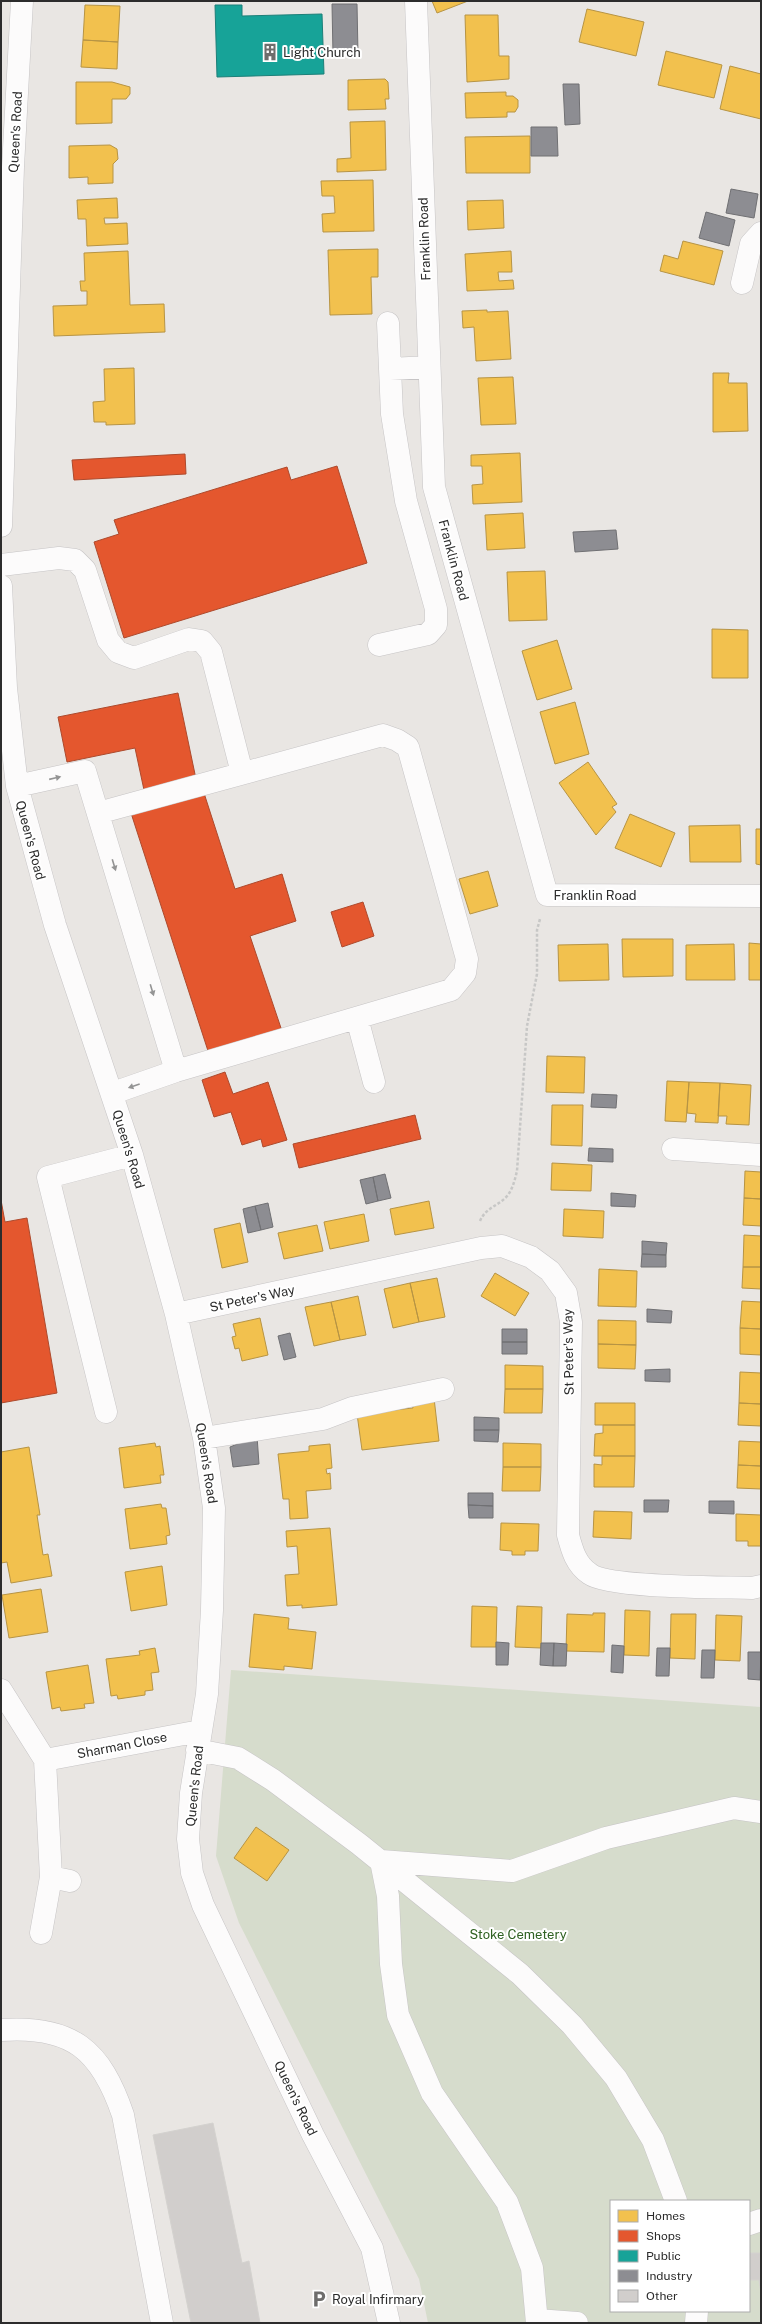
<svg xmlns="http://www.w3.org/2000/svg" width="762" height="2324" font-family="'Public Sans',sans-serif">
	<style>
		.cemetery { fill: #d6dccc; fill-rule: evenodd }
		.homes { fill: #f2c14e; stroke: #b79444 }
		.shops { fill: #e4572e; stroke: #ad4a2d }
		.public { fill: #17a398; stroke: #1d7f78 }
		.industry { fill: #8d8d92; stroke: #707073 }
		.building { fill: #d1cecc; stroke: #d4d2cf }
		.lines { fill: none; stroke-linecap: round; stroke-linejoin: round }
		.minor-casing { stroke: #c6c4c5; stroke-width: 23 }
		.path { stroke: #c7c7c6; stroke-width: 2.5; stroke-dasharray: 3 2; stroke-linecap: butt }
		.minor { stroke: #fcfbfb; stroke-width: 22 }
		.oneway { fill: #949494 }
		.labels { text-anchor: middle; stroke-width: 4; stroke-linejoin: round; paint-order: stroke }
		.poi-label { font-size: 13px; fill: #2c2c2c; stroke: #fff; text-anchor: start }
		.street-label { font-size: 13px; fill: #2c2c2c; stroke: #fff }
		.park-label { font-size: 13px; fill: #306223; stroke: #fff }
	</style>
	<rect width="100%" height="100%" fill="#e9e6e3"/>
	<path class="cemetery" d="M231,1670L761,1707V2323H428L419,2279L239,1923L216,1856ZM611,2201H749V2311H611Z"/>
	<path class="homes" d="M432,1H468L437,13Z
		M85,5L120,6L118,42L83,40Z
		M587,9L644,22L636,56L579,42Z
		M465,15H498L499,56H509V79L467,82Z
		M83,40L118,42L117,69L81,67Z
		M666,51L722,65L714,98L658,85Z
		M730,66L761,74V119L720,109Z
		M385,79L388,82L389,99H385L386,109L348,110V80Z
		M76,82H112L130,87V94L126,99H112V123L76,124Z
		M506,92V96H513L518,100V107L515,112H507V117L466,118L465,93Z
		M385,121L386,170L337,172V159L351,158L350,122Z
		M530,136V173H466L465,137Z
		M110,145L117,149L118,159L113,164V183L88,184V177L69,178V146Z
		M373,180L374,231L323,232L322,214L335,213L334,196H322L321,181Z
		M117,198L118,218H104L105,224L127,223L128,244L87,246L86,219H78L77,200Z
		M503,200L504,228L468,230L467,201Z
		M683,241L723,251L714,285L660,271L664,255L678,259Z
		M378,249V277H371L372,314L330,315L328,250Z
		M128,251L130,305L164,304L165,332L54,336L53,306L87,305V291H81L80,281H85L84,253Z
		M511,251L512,272H498L499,281L513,280L514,289L467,291L465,254Z
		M487,310V312L508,311L511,359L476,361L474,327L463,328L462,311Z
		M134,368L135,424L106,425V422H94L93,402L105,401L104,369Z
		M713,373H729L728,383H747L748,431L713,432Z
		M513,377L516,424L481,425L478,378Z
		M520,453L522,502L473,504L472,485L483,484L482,466H471V455Z
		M523,513L525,548L487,550L485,515Z
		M545,571L547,620L509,621L507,572Z
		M712,629L748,630V678H712Z
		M557,640L572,689L537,700L522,651Z
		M575,702L589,754L555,764L540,712Z
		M588,762L617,804L612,807L616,812L596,835L559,783Z
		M630,814L675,833L661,867L615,848Z
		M740,825L741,862H690L689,826Z
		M756,829H761V865L756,864Z
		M488,871L498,906L470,914L459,879Z
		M622,939H673V976L623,977Z
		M749,943L761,944V980H749Z
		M608,944L609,980L559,981L558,945Z
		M734,944L735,980H686V945Z
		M547,1056L585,1057L584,1093L546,1092Z
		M667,1081L689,1082L686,1122L665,1121Z
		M689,1082L720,1083L718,1123L695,1122L696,1114L687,1113Z
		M720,1083L751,1085L749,1125L726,1124L727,1116H718Z
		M552,1105H583L582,1146L551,1145Z
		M552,1163L592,1165L591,1191L551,1190Z
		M745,1171L761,1172V1199L744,1198Z
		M744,1198L761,1199V1226L743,1225Z
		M429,1201L434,1228L395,1235L390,1209Z
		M564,1209L604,1211L603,1238L563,1236Z
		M364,1214L369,1241L330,1249L324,1222Z
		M240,1223L248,1262L222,1268L214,1229Z
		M317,1225L323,1251L284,1259L278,1233Z
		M744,1235L761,1236V1267H743Z
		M743,1267H761V1289L742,1288Z
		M599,1269L637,1271L636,1307L598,1306Z
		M495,1273L529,1293L515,1316L481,1296Z
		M437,1278L445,1317L419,1322L410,1283Z
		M410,1283L419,1322L393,1328L384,1289Z
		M358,1296L366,1335L340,1340L331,1302Z
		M742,1301L761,1302V1329L740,1328Z
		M331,1302L340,1340L314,1346L305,1307Z
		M260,1318L268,1355L242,1361L239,1348L235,1349L232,1337L236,1336L233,1324Z
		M598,1320L636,1321V1345L598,1344Z
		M740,1328L761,1329V1355L740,1354Z
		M598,1344L636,1345L635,1369L598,1368Z
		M505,1365L543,1366V1389H505Z
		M740,1372L761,1373V1404L739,1403Z
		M505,1389H543L542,1413H504Z
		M434,1398L439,1441L362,1450L357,1414L413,1408L412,1401Z
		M595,1403H635V1425H595Z
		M739,1403L761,1404V1426L738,1425Z
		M603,1425H635V1456H594L595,1434L603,1433Z
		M739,1441L761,1442V1466L738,1465Z
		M155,1443L156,1447L160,1446L164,1475H160L161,1483L124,1488L119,1448Z
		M503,1443L541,1444V1467H503Z
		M330,1444L332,1468L326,1469L327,1474L330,1473L331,1489L306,1491L308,1518L290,1519L289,1499H283L278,1454L309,1451V1446Z
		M29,1447L40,1515H37L43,1555L48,1554L52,1576L11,1583L7,1562L1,1563V1452Z
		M602,1456H635L634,1487H594V1464L602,1465Z
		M738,1465L761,1466V1489L737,1488Z
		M503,1467H541L540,1491H502Z
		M161,1504L162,1508H166L170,1535L166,1536L167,1544L130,1549L125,1509Z
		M594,1511L632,1512L631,1539L593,1537Z
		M736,1514L761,1515V1546H748V1541H736Z
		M501,1523L539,1524L538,1551H525V1555H512V1551L500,1550Z
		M330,1528L337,1605L302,1608V1605L287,1606L285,1575L299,1574L297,1546L287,1547L286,1531Z
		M162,1566L167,1605L131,1611L125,1572Z
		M41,1589L48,1632L9,1638L2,1595Z
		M472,1606L497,1607L496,1647H471Z
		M517,1606L542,1607L541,1648L515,1647Z
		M625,1610L650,1611L649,1656L624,1655Z
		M593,1613H605L604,1652L566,1651L567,1614L593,1615Z
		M254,1614L289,1618L288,1629L316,1632L312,1669L284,1666V1670L249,1667Z
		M671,1614H696L695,1659L670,1658Z
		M716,1615L742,1616L740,1661L715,1660Z
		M155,1648L159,1672L151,1673L153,1690L145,1691V1695L118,1699L117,1695L111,1696L106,1659L140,1655L139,1651Z
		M88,1665L94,1703L84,1704L85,1708L61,1711L60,1707L52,1709L46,1672Z
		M256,1827L289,1850L267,1881L234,1858Z"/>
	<path class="shops" d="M185,454L186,474L74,480L72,460Z
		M337,466L367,563L124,638L94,542L119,534L114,520L287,467L291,480Z
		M178,693L196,779L144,790L135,748L67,762L58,717Z
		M203,790L235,889L282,874L296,921L250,936L282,1031L209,1054L131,813Z
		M363,902L374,936L342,947L331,912Z
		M225,1072L233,1094L268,1082L287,1140L263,1147L261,1139L242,1145L231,1112L214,1117L202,1080Z
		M415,1115L421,1139L299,1168L293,1144Z
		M1,1200L5,1222L27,1218L57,1393L1,1403Z"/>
	<path class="public" d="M215,5H242V16L322,14L324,74L217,77Z"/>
	<path class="industry" d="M332,4H357L358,54L333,55Z
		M563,84H579L580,124L565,125Z
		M531,127H557L558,156H531Z
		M731,189L758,194L754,218L726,213Z
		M706,212L735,220L729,246L699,238Z
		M616,530L618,549L575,552L573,532Z
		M592,1094L617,1095L616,1108L591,1107Z
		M589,1148L613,1149V1162L588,1161Z
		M385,1174L391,1198L378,1201L373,1177Z
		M373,1177L378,1201L366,1204L360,1180Z
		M611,1193L636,1195L635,1207L611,1206Z
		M268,1203L273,1227L261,1230L255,1206Z
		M255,1206L261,1230L248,1233L243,1209Z
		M642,1241L667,1243L666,1255L642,1254Z
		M642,1254L666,1255V1267H641Z
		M647,1309L672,1311L671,1323L647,1322Z
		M502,1329H527V1342H502Z
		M290,1333L296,1357L284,1360L278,1336Z
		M502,1342H527V1354H502Z
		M670,1369V1382L645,1381V1370Z
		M474,1417L499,1418V1430H474Z
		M474,1430H499L498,1442L474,1441Z
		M257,1436L259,1464L233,1467L230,1447Z
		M468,1493H493V1506L468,1505Z
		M644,1500H669L668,1512H644Z
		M709,1501H734V1514L709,1513Z
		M468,1505L493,1506V1518H469Z
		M496,1642L509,1643L508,1665H496Z
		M541,1643H554L553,1666L540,1665Z
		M554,1643L567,1644L566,1666H553Z
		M612,1645L624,1646L623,1673L611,1672Z
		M657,1648H670L669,1676H656Z
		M702,1650H715L714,1678H701Z
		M748,1652H761L760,1680L748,1679Z"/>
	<path class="building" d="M213,2123L242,2263L249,2261L260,2323H191L153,2135Z
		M749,2253H761V2293L759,2280H749Z"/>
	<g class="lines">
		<g class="minor-casing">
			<path id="minor" d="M416,1L434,487L547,895L761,896
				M742,283L751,244L761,233
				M390,369L429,367
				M1,526L13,167L22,1
				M1,565L59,558L75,560L85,570L108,640L118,652L134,658L189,639L202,641L211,652L242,773
				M1,586L6,688L17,786L55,925L132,1155L176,1314L204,1438L214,1508L212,1610L207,1694L191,1793L188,1839L192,1873L203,1905L313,2135L372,2248L389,2323
				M379,645L428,634L436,625V609L406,501L392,414L388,323
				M17,786L85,771L176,1071L113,1093
				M98,813L383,735L397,740L408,747L467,959L465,973L451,990L176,1071
				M357,1018L374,1082
				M673,1149L761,1155
				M176,1314L481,1248L502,1246L531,1257L550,1271L566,1293L571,1322L568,1535C572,1550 576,1565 590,1574C609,1588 723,1587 752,1588L761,1586
				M106,1412L48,1177L132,1155
				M204,1438L323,1419L352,1408L443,1389
				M1,1690L45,1760L51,1877L41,1933
				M197,1750L238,1758L273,1780L359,1844L520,1974L572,2025L616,2078L653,2140L676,2201
				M45,1760L200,1731
				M51,1877L70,1881
				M1,2030C72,2025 101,2050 123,2115L162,2323
				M749,2224L761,2220
				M537,2320L577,2323
				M537,2323L532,2268L507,2202L432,2093L398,2015L391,1964L388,1896L381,1861L512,1871L606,1838L734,1808L761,1812
				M696,2323L697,2311"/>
		</g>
		<path class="path" d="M480,1221C486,1207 499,1206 508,1195C513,1188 515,1179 517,1171L527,1026L537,974V930L540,919"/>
		<use href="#minor" class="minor"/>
	</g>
	<defs><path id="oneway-solid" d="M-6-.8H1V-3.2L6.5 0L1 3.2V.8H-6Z"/></defs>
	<g class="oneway">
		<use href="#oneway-solid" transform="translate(55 778) rotate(-13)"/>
		<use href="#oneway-solid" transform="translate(114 865) rotate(73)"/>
		<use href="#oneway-solid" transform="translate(152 990) rotate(73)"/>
		<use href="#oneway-solid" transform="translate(134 1086) rotate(161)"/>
	</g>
	<defs>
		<g id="building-bare" transform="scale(1.38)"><path d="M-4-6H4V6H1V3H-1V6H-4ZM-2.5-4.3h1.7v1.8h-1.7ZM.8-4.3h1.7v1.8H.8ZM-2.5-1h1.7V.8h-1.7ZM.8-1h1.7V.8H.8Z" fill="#6e6d6c" stroke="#fff" stroke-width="2.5" paint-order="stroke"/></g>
		<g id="parking-bare" transform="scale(1.38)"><path d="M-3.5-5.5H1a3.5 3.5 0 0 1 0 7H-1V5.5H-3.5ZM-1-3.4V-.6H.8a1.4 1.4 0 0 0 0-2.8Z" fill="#6e6d6c" stroke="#fff" stroke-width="2.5" paint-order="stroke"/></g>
	</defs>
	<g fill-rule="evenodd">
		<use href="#building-bare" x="270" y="52"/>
		<use href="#parking-bare" x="319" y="2299"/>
	</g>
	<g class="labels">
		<g class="poi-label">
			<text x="283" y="57">Light Church</text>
			<text x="332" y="2304">Royal Infirmary</text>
		</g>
		<g class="street-label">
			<text transform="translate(15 132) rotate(-87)" y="5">Queen's Road</text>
			<text transform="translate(424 239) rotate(-92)" y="5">Franklin Road</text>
			<text transform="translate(454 560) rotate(75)" y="5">Franklin Road</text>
			<text transform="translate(31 840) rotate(75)" y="5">Queen's Road</text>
			<text x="595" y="900">Franklin Road</text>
			<text transform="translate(129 1149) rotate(73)" y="5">Queen's Road</text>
			<text transform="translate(252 1298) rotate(-12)" y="5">St Peter's Way</text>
			<text transform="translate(568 1352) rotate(-91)" y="5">St Peter's Way</text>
			<text transform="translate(207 1463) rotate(81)" y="5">Queen's Road</text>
			<text transform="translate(122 1745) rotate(-11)" y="5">Sharman Close</text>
			<text transform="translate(194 1786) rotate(-84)" y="5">Queen's Road</text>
			<text transform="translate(296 2098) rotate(64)" y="5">Queen's Road</text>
		</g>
		<g class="park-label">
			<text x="518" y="1939">Stoke Cemetery</text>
		</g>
	</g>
	<rect width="762" height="2324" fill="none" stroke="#2c2c2c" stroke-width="4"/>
	<rect x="610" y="2200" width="140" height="112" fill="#ffffff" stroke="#ababab"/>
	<rect x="618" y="2210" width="20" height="12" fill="#f2c14e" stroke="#ababab"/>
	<text x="646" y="2220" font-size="12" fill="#2c2c2c">Homes</text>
	<rect x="618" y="2230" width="20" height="12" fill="#e4572e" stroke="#ababab"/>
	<text x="646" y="2240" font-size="12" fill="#2c2c2c">Shops</text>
	<rect x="618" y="2250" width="20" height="12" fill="#17a398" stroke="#ababab"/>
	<text x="646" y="2260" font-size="12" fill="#2c2c2c">Public</text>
	<rect x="618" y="2270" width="20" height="12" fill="#8d8d92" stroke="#ababab"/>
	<text x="646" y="2280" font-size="12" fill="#2c2c2c">Industry</text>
	<rect x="618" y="2290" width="20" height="12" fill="#d1cecc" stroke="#ababab"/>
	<text x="646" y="2300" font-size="12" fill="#2c2c2c">Other</text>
</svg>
